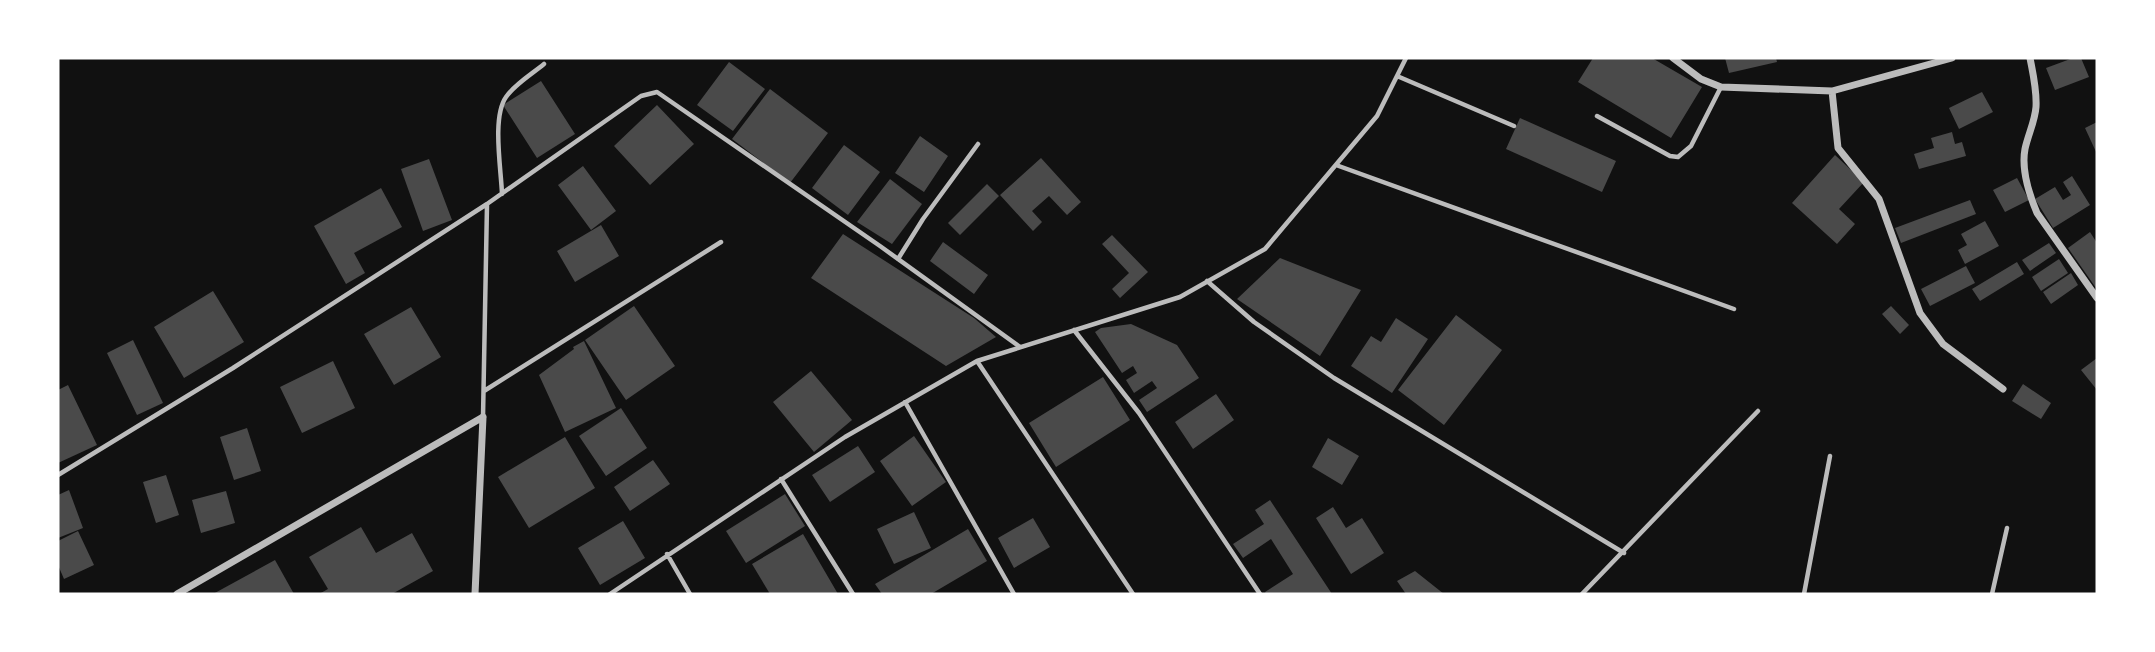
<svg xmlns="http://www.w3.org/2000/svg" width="2155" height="652" font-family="'Varela Round',sans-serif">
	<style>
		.building { fill: #4a4a4a }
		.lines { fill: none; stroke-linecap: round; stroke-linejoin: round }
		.service { stroke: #bcbcbc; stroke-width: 4.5 }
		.minor { stroke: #bcbcbc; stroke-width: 7 }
	</style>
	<rect width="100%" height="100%" fill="#111"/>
	<path class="building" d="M1593,58H1652L1702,87L1671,138L1578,82Z
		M1725,58H1776L1777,62L1729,73Z
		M2073,58H2081L2089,77L2055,90L2046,68Z
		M729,62L765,89L733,131L697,105Z
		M541,81L575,134L537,158L503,105Z
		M770,89L828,133L790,183L732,139Z
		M1982,92L1993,112L1959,129L1949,108Z
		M657,105L694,144L650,185L614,146Z
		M1520,118L1616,161L1602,192L1506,149Z
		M2097,122V154L2085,128Z
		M1952,132L1955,144L1962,142L1966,156L1919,169L1914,154L1934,148L1931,138Z
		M920,136L948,156L924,192L895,173Z
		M844,145L880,172L848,215L812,188Z
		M1835,155L1864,182L1839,209L1855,224L1837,244L1792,203Z
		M1041,158L1081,202L1067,215L1049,196L1032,211L1042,222L1033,231L1000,195Z
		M429,159L452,220L423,231L401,169Z
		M583,166L616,211L591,230L558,185Z
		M2072,176L2090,205L2053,228L2035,199L2055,187L2063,200L2071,195L2063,182Z
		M2017,178L2029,200L2005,212L1993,190Z
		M890,179L922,204L892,244L857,222Z
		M987,184L999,196L960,235L948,223Z
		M381,188L402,227L354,253L365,273L346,284L314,226Z
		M1970,200L1976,214L1901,243L1895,228Z
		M1985,221L1999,246L1965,264L1958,250L1967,245L1961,234Z
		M601,225L619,256L575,282L557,251Z
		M2090,232L2097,243L2096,288L2068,248Z
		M843,234L974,318L996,337L946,366L811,278Z
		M1112,235L1148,272L1120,298L1112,289L1129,273L1102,244Z
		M943,242L988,275L974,294L930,261Z
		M2049,243L2056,253L2030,271L2022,260Z
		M1280,258L1361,290L1320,356L1237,299Z
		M2059,259L2068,273L2041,291L2032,277Z
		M2017,262L2024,274L1980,301L1972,289Z
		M1966,266L1975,283L1930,306L1921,289Z
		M2071,273L2078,285L2051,304L2043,292Z
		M213,291L244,342L184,378L154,327Z
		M634,306L675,366L626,400L585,340Z
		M1891,306L1909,325L1900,334L1882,314Z
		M411,307L441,357L394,385L364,334Z
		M1456,315L1502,350L1444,425L1398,390Z
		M1396,318L1428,339L1392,393L1351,366L1371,336L1381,342Z
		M1131,324L1177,345L1199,378L1147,412L1139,400L1157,388L1152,381L1134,393L1126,380L1137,373L1133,366L1122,373L1095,332L1101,328Z
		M133,340L163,403L137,415L107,353Z
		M584,341L616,408L565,432L539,375L574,349L573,347Z
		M2097,358V390L2081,370Z
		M333,361L355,408L302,433L280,387Z
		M811,371L852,420L814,452L773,402Z
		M1103,377L1130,420L1056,467L1029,423Z
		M2023,384L2051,403L2041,419L2012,401Z
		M68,385L97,445L58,463V390Z
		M1216,394L1234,420L1193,449L1175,422Z
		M621,408L647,448L606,476L579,436Z
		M247,428L261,471L234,480L220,437Z
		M914,436L946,482L912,506L880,461Z
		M565,437L595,488L529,528L498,477Z
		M1328,438L1359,456L1342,485L1312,467Z
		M858,446L875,472L830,502L812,475Z
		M653,460L670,484L630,511L614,487Z
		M166,475L179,515L156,523L143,482Z
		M69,490L83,528L58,538V495Z
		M226,491L235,523L201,533L192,500Z
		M785,494L805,526L746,563L726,531Z
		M1270,500L1332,594H1266L1265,592L1293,574L1271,539L1243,558L1233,544L1264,524L1255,510Z
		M1333,507L1346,528L1362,518L1384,553L1351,574L1316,518Z
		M914,512L931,548L894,564L877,529Z
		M1033,518L1050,547L1014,568L998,538Z
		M623,521L645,558L600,585L578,548Z
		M361,527L376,553L412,533L433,571L392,594H319L328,589L309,557Z
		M968,529L987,561L931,594H882L875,584Z
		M78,531L94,565L64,579L58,565V541Z
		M803,534L838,594H770L752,564Z
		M275,560L294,594H213Z
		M1415,571L1444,594H1406L1397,581Z"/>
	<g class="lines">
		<path class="service" d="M1397,76L1514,126
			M1597,116L1670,156L1678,157L1691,146L1721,87
			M1336,165L1734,309
			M502,194C501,168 492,117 506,97C515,84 532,74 544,64
			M898,259L923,219L978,144
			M1207,281L1254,322L1334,378L1624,553
			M1074,330L1139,413L1260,594
			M977,361L1133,594
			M484,391L721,242
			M905,402L1014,594
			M483,417L487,205
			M58,475L233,368L487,204L641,96L657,92L880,246L1020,347
			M781,479L853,594
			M667,554L690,594
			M610,594L845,437L977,361L1180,297L1265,249L1377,116L1406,58
			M1582,594L1758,411
			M1804,594L1830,456
			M1992,594L2007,528"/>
		<path class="minor" d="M1673,58L1701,79L1721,87L1832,91L1952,58
			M2030,58C2033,74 2037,90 2036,107C2035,121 2028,135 2025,149C2021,170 2029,194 2037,213L2097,298
			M1832,91L1838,148L1879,199L1920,313L1943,344L2003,389
			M177,594L483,417
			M475,594L483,417"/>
	</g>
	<rect width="2155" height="652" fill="none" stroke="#ffffff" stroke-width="119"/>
</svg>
